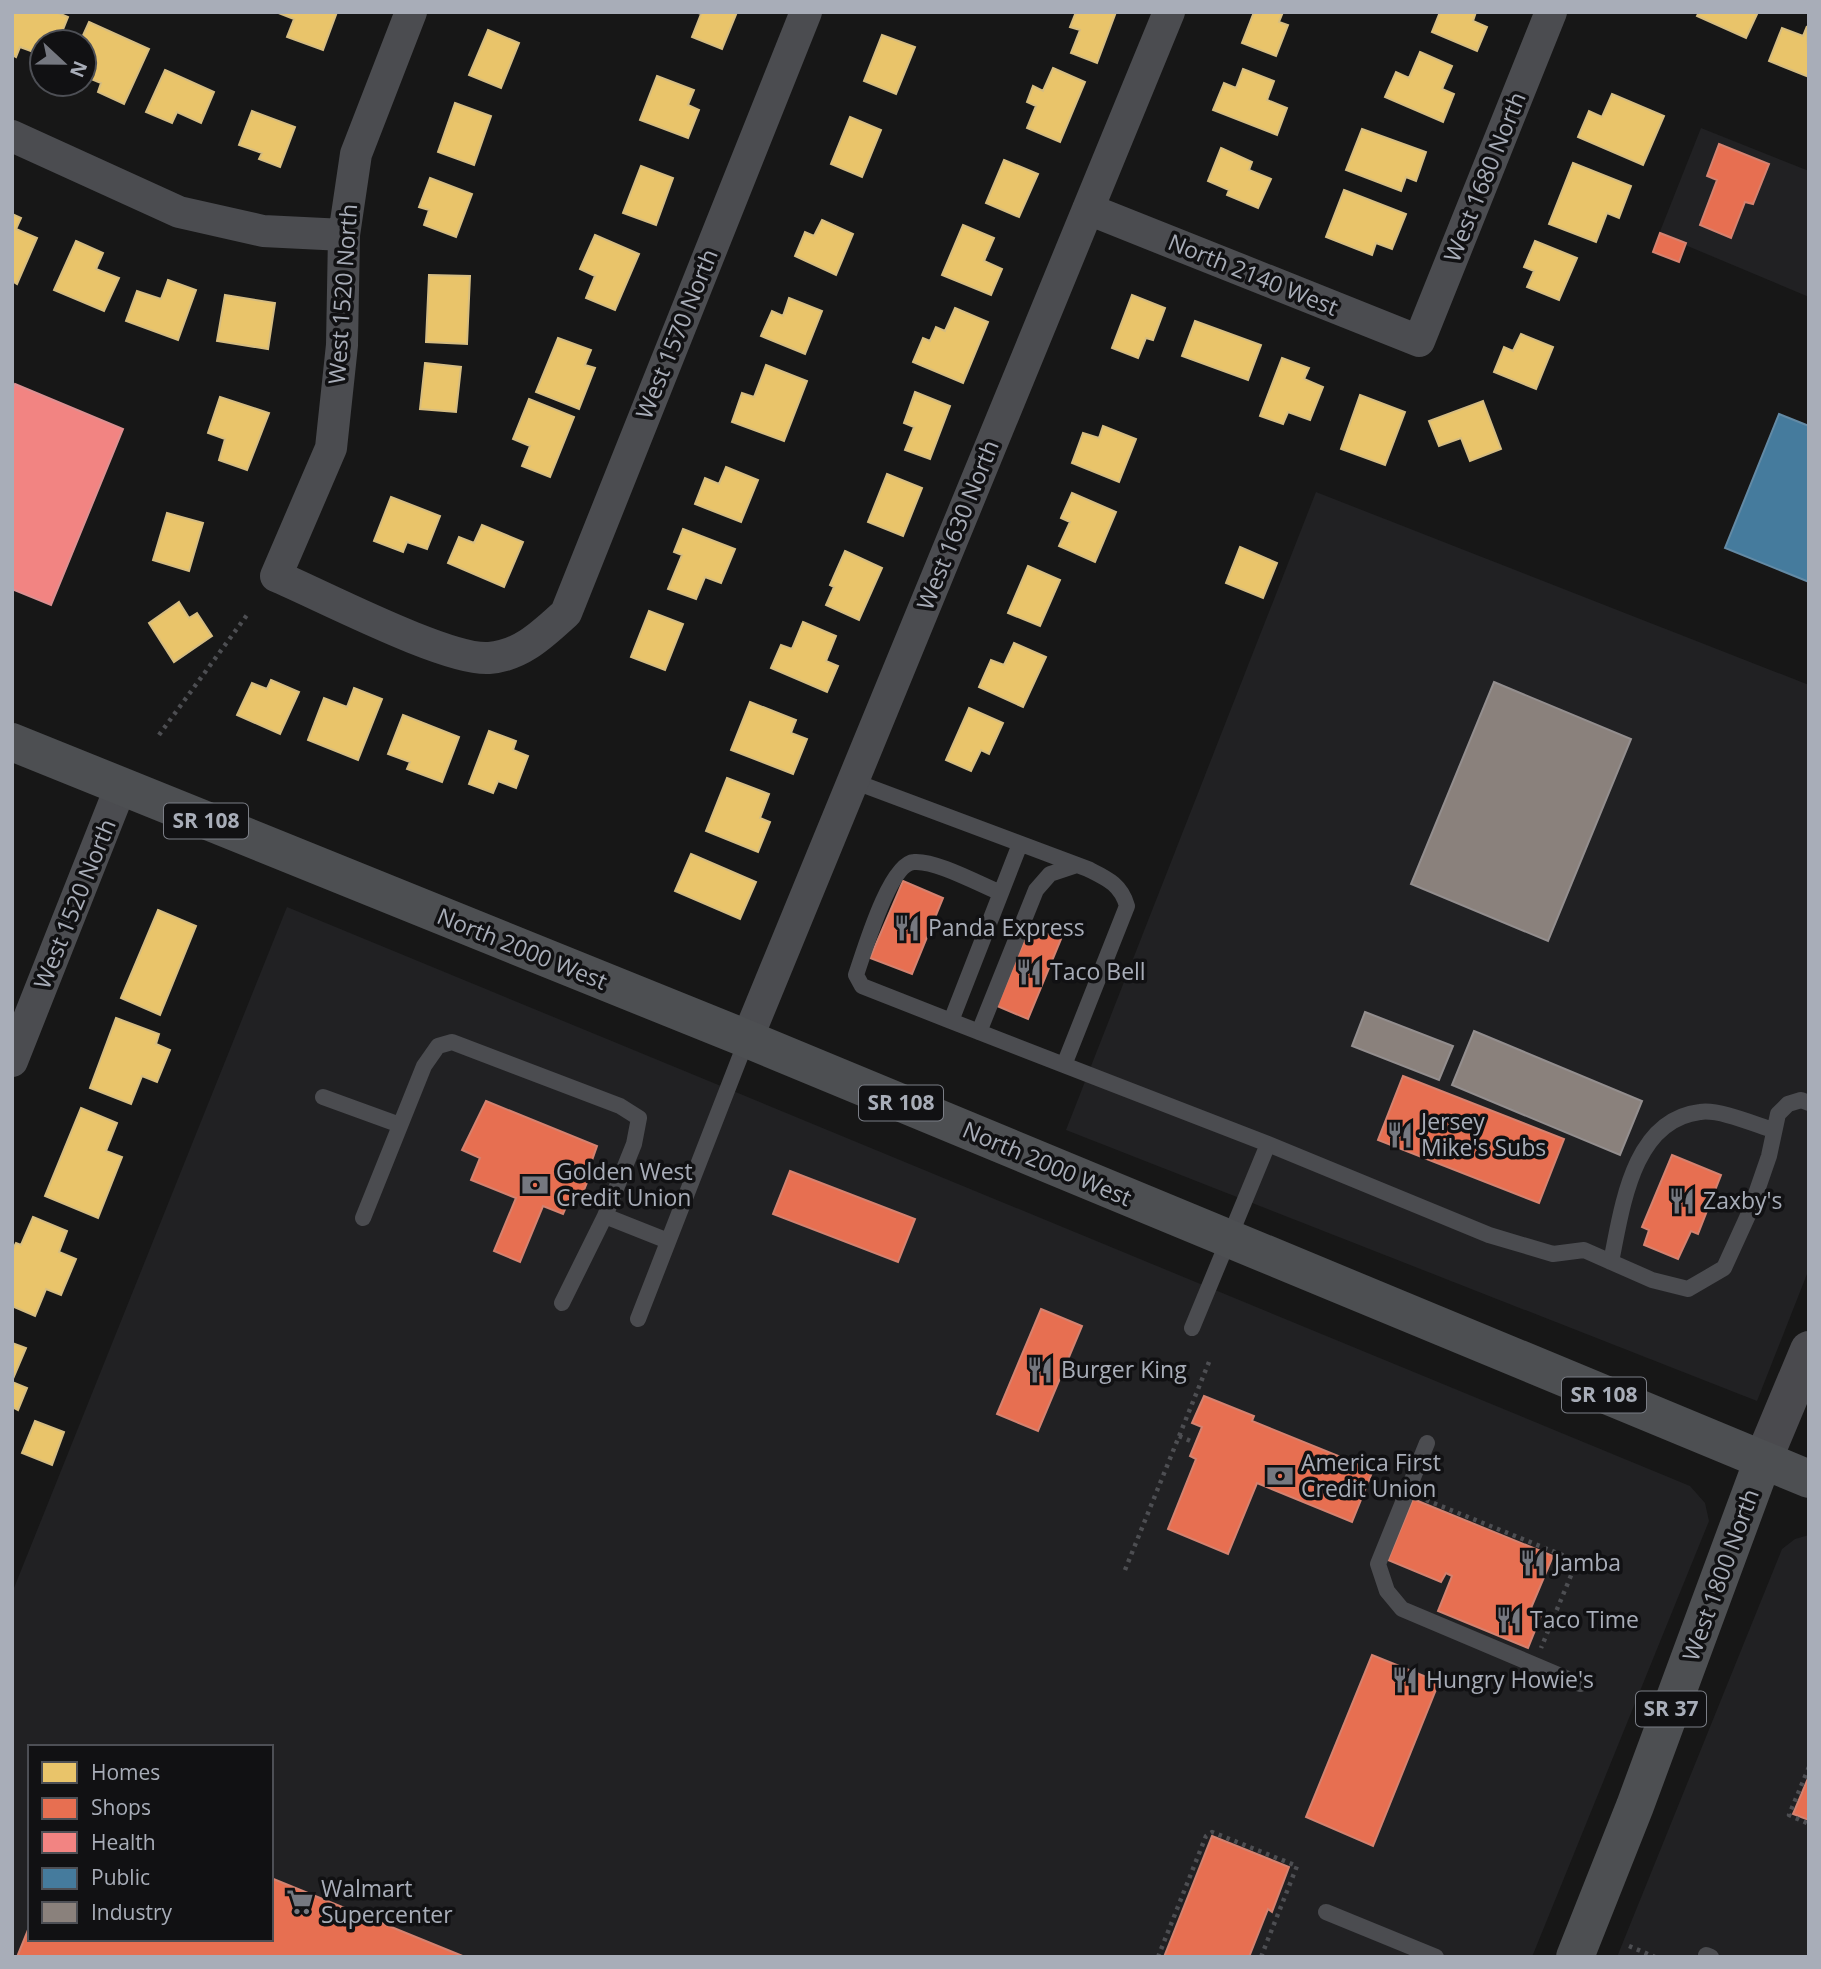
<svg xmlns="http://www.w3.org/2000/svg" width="1821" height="1969" font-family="'Open Sans',sans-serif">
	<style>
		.built { fill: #212123; fill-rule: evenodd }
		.homes { fill: #e9c46a; stroke: #d6bd81; stroke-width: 2 }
		.shops { fill: #e76f51; stroke: #d48270; stroke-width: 2 }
		.health { fill: #f28482; stroke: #dc9092; stroke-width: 2 }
		.public { fill: #457b9d; stroke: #638aa5; stroke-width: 2 }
		.industry { fill: #8a817c; stroke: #938e8e; stroke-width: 2 }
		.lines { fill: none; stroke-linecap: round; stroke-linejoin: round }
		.path { stroke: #4d4e52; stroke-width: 4.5; stroke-dasharray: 3.5 5; stroke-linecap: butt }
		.service { stroke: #4b4c50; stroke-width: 16 }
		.minor { stroke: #4b4c50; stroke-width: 32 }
		.secondary { stroke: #4a4a4e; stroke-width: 38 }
		.primary { stroke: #4d4f52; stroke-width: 38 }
		.labels { text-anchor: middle; stroke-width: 7; stroke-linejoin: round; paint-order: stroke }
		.shield { fill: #111113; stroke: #7b7e86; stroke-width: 2 }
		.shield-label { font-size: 21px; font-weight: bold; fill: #a8adb8 }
		.street-label { font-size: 23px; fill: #a8adb8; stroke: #111113 }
		.poi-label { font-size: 23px; fill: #a8adb8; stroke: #111113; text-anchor: start }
	</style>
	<rect width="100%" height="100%" fill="#171717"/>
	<path class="built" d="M1701,128L1809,171V297L1659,234Z
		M1316,492L1809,685V1269L1757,1401L1066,1130Z
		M287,907L1690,1486L1705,1503L1709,1521L1532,1957H12V1593ZM30,1747H271V1939H30Z
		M1809,1535V1957H1617L1782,1549L1795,1539Z"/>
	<path class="homes" d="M12,12H56L68,17L58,42H42V55L20,47L16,57L12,55Z
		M276,12H337L323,50L287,37L294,19Z
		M696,12H737L722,49L692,37L701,14Z
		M1076,12H1116L1097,63L1071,53L1080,30L1070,27Z
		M1254,12H1283L1279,22L1288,25L1276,56L1242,43Z
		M1440,12H1476L1473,21L1487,27L1477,51L1432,32Z
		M1699,12H1758L1746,38L1697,16Z
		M89,22L149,49L124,104L98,92L101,83L84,76V42H80Z
		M1807,26L1809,77L1769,61L1782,28L1803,36Z
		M488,30L519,43L501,88L469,75Z
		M882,35L915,47L896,94L864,81Z
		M1420,52L1452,66L1442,89L1454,94L1443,122L1385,97L1396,72L1409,78Z
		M1053,68L1085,82L1060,142L1027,128L1036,106L1027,102L1033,86L1043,91Z
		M1243,69L1274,81L1267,100L1287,108L1277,135L1213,110L1224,83L1236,88Z
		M165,70L214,92L201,123L177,112L172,123L146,112Z
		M657,76L694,90L688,105L699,110L688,138L640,120Z
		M1612,94L1664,116L1643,165L1578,137L1589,111L1602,117Z
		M455,103L491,116L474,165L438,152Z
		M252,111L295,127L280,167L259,159L262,153L239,145Z
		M850,117L881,130L862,177L831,164Z
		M1362,129L1426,152L1416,181L1406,177L1401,191L1346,170Z
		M1221,148L1252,162L1249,170L1271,179L1258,208L1227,195L1229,190L1208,181Z
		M1004,160L1038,174L1019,217L986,203Z
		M1573,163L1631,186L1619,218L1607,213L1596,242L1549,224Z
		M641,166L673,178L656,225L623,213Z
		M430,178L472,194L456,237L424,225L429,210L419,207Z
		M1344,190L1406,214L1392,249L1376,243L1372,255L1326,237Z
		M12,214L21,218L16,229L37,238L17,284L12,281Z
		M822,220L853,234L836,275L795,256L805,232L814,236Z
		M963,225L994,238L984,261L1002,269L991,295L942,275Z
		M595,235L639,254L615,310L586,298L595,276L580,269Z
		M76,241L103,253L96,269L119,278L104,311L54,290Z
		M1535,241L1577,258L1559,300L1527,287L1534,271L1524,267Z
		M429,275L470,276L467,344L426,342Z
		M168,280L196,290L178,340L126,321L137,291L161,299Z
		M225,295L275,303L268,349L217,341Z
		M1132,295L1165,308L1153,340L1146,338L1138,358L1112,348Z
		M789,298L822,311L805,354L761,336L772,311L783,316Z
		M955,308L988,322L963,383L913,362L923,338L930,341L936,327L945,331Z
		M1195,321L1261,345L1248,380L1182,356Z
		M1521,334L1553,347L1536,389L1494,372L1504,347L1513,351Z
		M558,338L591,350L585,365L595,368L579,409L536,392Z
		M1282,358L1309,368L1304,379L1323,387L1310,420L1288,412L1283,424L1260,416Z
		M425,363L461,367L456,412L420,409Z
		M766,365L807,381L784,441L732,422L742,393L754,397Z
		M915,392L950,406L930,459L905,450L914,427L904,423Z
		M1360,395L1405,412L1385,465L1341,449Z
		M220,397L269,413L247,470L219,460L225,439L208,433Z
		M529,399L574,417L550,477L522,466L530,446L513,439Z
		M1483,401L1501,449L1470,461L1461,438L1439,446L1429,421Z
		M1103,426L1136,439L1119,482L1072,463L1083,433L1099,438Z
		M726,467L758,480L741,522L695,504L705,478L719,484Z
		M887,474L922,488L903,536L868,522Z
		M1072,493L1116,512L1095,562L1059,546L1070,522L1061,518Z
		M391,497L440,516L427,549L407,542L403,552L374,541Z
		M167,513L203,523L189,571L153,560Z
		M482,525L523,542L504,587L448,563L459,537L474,543Z
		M683,529L735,549L721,583L705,577L696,599L668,589L682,555L674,552Z
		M1240,547L1277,563L1263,598L1226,583Z
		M845,551L882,568L859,620L826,605L834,587L830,585Z
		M1028,566L1060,580L1040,626L1008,613Z
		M179,602L189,618L197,613L212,636L174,662L149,623Z
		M649,611L683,624L665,670L631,657Z
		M803,622L836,636L826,661L838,666L827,692L771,668L781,645L792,649Z
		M1014,643L1046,657L1023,707L979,687L991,660L1004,665Z
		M271,680L299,692L280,734L237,715L252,683L267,689Z
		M354,688L382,699L358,760L308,740L324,698L347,707Z
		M750,702L796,720L791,733L807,739L793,774L731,750Z
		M969,708L1003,723L989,754L981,750L971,771L946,760Z
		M403,715L459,737L442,782L407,769L410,762L388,754Z
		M489,731L516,741L513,750L528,756L516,788L498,781L493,793L469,784Z
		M727,778L769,794L760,818L770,822L758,852L706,831Z
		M691,854L756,882L740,919L675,891Z
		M158,910L196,926L160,1015L121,998Z
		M116,1018L159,1034L156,1044L170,1050L157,1082L142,1076L131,1104L90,1088Z
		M81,1108L117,1123L106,1151L122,1157L98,1218L45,1196Z
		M33,1217L67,1231L59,1252L76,1259L61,1295L46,1289L35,1316L12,1306V1251L16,1243L21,1245Z
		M12,1343L26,1348L12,1381Z
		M12,1382L27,1388L18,1410L12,1407Z
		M35,1421L64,1432L52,1465L22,1453Z"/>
	<path class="shops" d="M1719,144L1769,164L1753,204L1745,202L1731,238L1700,225L1717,180L1707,176Z
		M1660,233L1686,243L1679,262L1653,252Z
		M903,881L943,898L912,974L870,958Z
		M1030,927L1061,939L1028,1019L997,1006Z
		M1403,1076L1564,1139L1539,1203L1378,1140Z
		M486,1101L597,1146L589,1169L592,1170L582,1195L573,1191L563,1214L543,1206L520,1262L494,1251L516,1198L471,1180L480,1158L462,1150Z
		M1672,1155L1721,1175L1698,1234L1691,1231L1678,1259L1644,1245L1649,1230L1642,1227Z
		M790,1171L915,1219L898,1262L773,1214Z
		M1041,1309L1082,1326L1038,1431L997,1414Z
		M1204,1396L1254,1416L1252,1421L1373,1470L1352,1522L1257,1483L1228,1554L1168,1529L1196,1459L1190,1456L1202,1427L1192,1423Z
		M1413,1499L1553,1556L1531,1608L1542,1613L1528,1648L1438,1611L1452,1576L1446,1573L1441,1582L1388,1560Z
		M1372,1655L1439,1682L1373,1846L1306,1817Z
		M1809,1776V1820L1793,1814Z
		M1212,1836L1289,1867L1272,1912L1268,1909L1249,1957H1164Z
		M271,1878L465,1957H17L30,1925V1939H271Z"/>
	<path class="health" d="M15,384L123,429L51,605L12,589V391Z"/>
	<path class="public" d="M1779,414L1809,426V582L1725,548Z"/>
	<path class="industry" d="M1494,682L1631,739L1548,941L1411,884Z
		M1365,1012L1453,1046L1439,1080L1352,1046Z
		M1474,1031L1642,1101L1620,1155L1452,1085Z"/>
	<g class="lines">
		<path class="path" d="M159,735L247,615
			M1179,1436L1193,1442
			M1426,1500L1577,1561L1541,1648
			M1125,1570L1209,1362
			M1809,1767L1789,1815L1809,1824
			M1629,1946L1655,1957
			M1158,1957L1206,1836L1212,1832L1297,1866L1261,1957"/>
		<path class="service" d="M853,781L1088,869C1106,878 1121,884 1127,906L1064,1065L1268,1144L1489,1235L1553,1254L1584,1250L1652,1280L1688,1289L1724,1268L1750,1211L1769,1156L1778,1114L1788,1104L1801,1100L1809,1103
			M1020,844L951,1021L1064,1065
			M951,1021L862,986L856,975C864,952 890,863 914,862C935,860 979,884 1001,893
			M979,1032L1036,890L1050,874L1077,865
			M323,1097L400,1125
			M363,1218L424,1066L438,1046L452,1042L620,1106L639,1118L634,1144L605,1216L668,1241
			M1611,1262C1622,1209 1632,1120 1700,1112C1719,1109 1754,1124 1773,1130
			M562,1303L605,1216
			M638,1319L747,1039
			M1192,1328L1268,1144
			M1427,1443L1378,1564L1387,1591L1402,1609L1580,1684
			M1326,1912L1436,1957
			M1706,1955L1711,1957"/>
		<path class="minor" d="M411,12L356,154L344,235L342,345L331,448L276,576C321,595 447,661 489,658C521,656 544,633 566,613L806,12
			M12,136L179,212L263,231L344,235
			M1088,209L1419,341L1551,12
			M747,1039L1169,12
			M12,1061L121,786"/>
		<path class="secondary" d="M1763,1460L1809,1350"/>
		<path class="primary" d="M12,742L747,1039L1809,1479
			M1575,1957L1635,1806L1763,1460"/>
	</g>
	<defs>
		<g id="restaurant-bare" transform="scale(2.1)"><path d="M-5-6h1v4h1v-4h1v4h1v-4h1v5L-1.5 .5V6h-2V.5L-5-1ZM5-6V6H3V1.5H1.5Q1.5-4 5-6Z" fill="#757880" stroke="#111113" stroke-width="2.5" paint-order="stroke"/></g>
		<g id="bank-bare" transform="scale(2.1)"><path d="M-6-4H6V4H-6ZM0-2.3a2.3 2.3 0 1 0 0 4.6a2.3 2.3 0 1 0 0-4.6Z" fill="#757880" stroke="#111113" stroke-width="2.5" paint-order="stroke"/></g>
		<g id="supermarket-bare" transform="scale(2.1)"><path d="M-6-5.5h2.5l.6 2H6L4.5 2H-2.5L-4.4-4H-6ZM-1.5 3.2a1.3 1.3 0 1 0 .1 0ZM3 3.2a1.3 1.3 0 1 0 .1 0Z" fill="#757880" stroke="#111113" stroke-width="2.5" paint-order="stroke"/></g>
	</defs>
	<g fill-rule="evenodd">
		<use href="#restaurant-bare" x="907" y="928"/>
		<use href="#restaurant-bare" x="1029" y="972"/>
		<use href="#restaurant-bare" x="1400" y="1135"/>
		<use href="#bank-bare" x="535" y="1185"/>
		<use href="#restaurant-bare" x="1682" y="1201"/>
		<use href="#restaurant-bare" x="1040" y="1370"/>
		<use href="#bank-bare" x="1280" y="1476"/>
		<use href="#restaurant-bare" x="1533" y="1563"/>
		<use href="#restaurant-bare" x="1509" y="1620"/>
		<use href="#restaurant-bare" x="1405" y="1680"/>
		<use href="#supermarket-bare" x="300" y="1902"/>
	</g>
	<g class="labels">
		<g class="shield">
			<rect x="164" y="803.5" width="84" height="35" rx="5"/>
			<rect x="859" y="1085.5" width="84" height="35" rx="5"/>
			<rect x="1562" y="1377.5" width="84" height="35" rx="5"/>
			<rect x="1636" y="1691.5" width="70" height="35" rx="5"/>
		</g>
		<g class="shield-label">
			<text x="206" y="828">SR 108</text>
			<text x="901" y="1110">SR 108</text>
			<text x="1604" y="1402">SR 108</text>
			<text x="1671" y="1716">SR 37</text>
		</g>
		<g class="street-label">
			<text transform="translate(1485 177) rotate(-68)" y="8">West 1680 North</text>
			<text transform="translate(1253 275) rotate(22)" y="8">North 2140 West</text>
			<text transform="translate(343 294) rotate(-86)" y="8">West 1520 North</text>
			<text transform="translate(677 334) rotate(-68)" y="8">West 1570 North</text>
			<text transform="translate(958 525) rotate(-68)" y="8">West 1630 North</text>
			<text transform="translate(75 904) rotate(-68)" y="8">West 1520 North</text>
			<text transform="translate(522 949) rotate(22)" y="8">North 2000 West</text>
			<text transform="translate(1047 1164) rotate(23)" y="8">North 2000 West</text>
			<text transform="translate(1721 1575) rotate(-70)" y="8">West 1800 North</text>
		</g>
		<g class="poi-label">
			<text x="928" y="936">Panda Express</text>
			<text x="1050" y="980">Taco Bell</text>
			<text x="1421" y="1130">Jersey<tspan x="1421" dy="26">Mike's Subs</tspan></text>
			<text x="556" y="1180">Golden West<tspan x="556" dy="26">Credit Union</tspan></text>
			<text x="1703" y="1209">Zaxby's</text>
			<text x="1061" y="1378">Burger King</text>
			<text x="1301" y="1471">America First<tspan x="1301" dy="26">Credit Union</tspan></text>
			<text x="1554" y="1571">Jamba</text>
			<text x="1530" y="1628">Taco Time</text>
			<text x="1426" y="1688">Hungry Howie's</text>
			<text x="321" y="1897">Walmart<tspan x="321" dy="26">Supercenter</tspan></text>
		</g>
	</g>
	<rect width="1821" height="1969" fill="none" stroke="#a8adb8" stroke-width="28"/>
	<rect x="28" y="1745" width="245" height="196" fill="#111113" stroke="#4d4f55" stroke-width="2"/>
	<rect x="42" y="1762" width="35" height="21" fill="#e9c46a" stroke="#4d4f55" stroke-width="2"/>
	<text x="91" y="1780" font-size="21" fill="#a8adb8">Homes</text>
	<rect x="42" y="1798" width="35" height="21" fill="#e76f51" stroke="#4d4f55" stroke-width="2"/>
	<text x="91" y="1815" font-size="21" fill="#a8adb8">Shops</text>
	<rect x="42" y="1832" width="35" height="21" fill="#f28482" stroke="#4d4f55" stroke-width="2"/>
	<text x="91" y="1850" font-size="21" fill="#a8adb8">Health</text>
	<rect x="42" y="1868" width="35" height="21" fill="#457b9d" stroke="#4d4f55" stroke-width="2"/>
	<text x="91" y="1885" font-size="21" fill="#a8adb8">Public</text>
	<rect x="42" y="1902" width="35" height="21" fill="#8a817c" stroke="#4d4f55" stroke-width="2"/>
	<text x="91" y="1920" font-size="21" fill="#a8adb8">Industry</text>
	<g transform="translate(63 63) rotate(112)"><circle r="33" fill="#111113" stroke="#4d4f55" stroke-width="2"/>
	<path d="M0-5L12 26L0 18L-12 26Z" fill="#757880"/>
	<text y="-10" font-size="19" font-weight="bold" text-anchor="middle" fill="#a8adb8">N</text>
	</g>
</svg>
